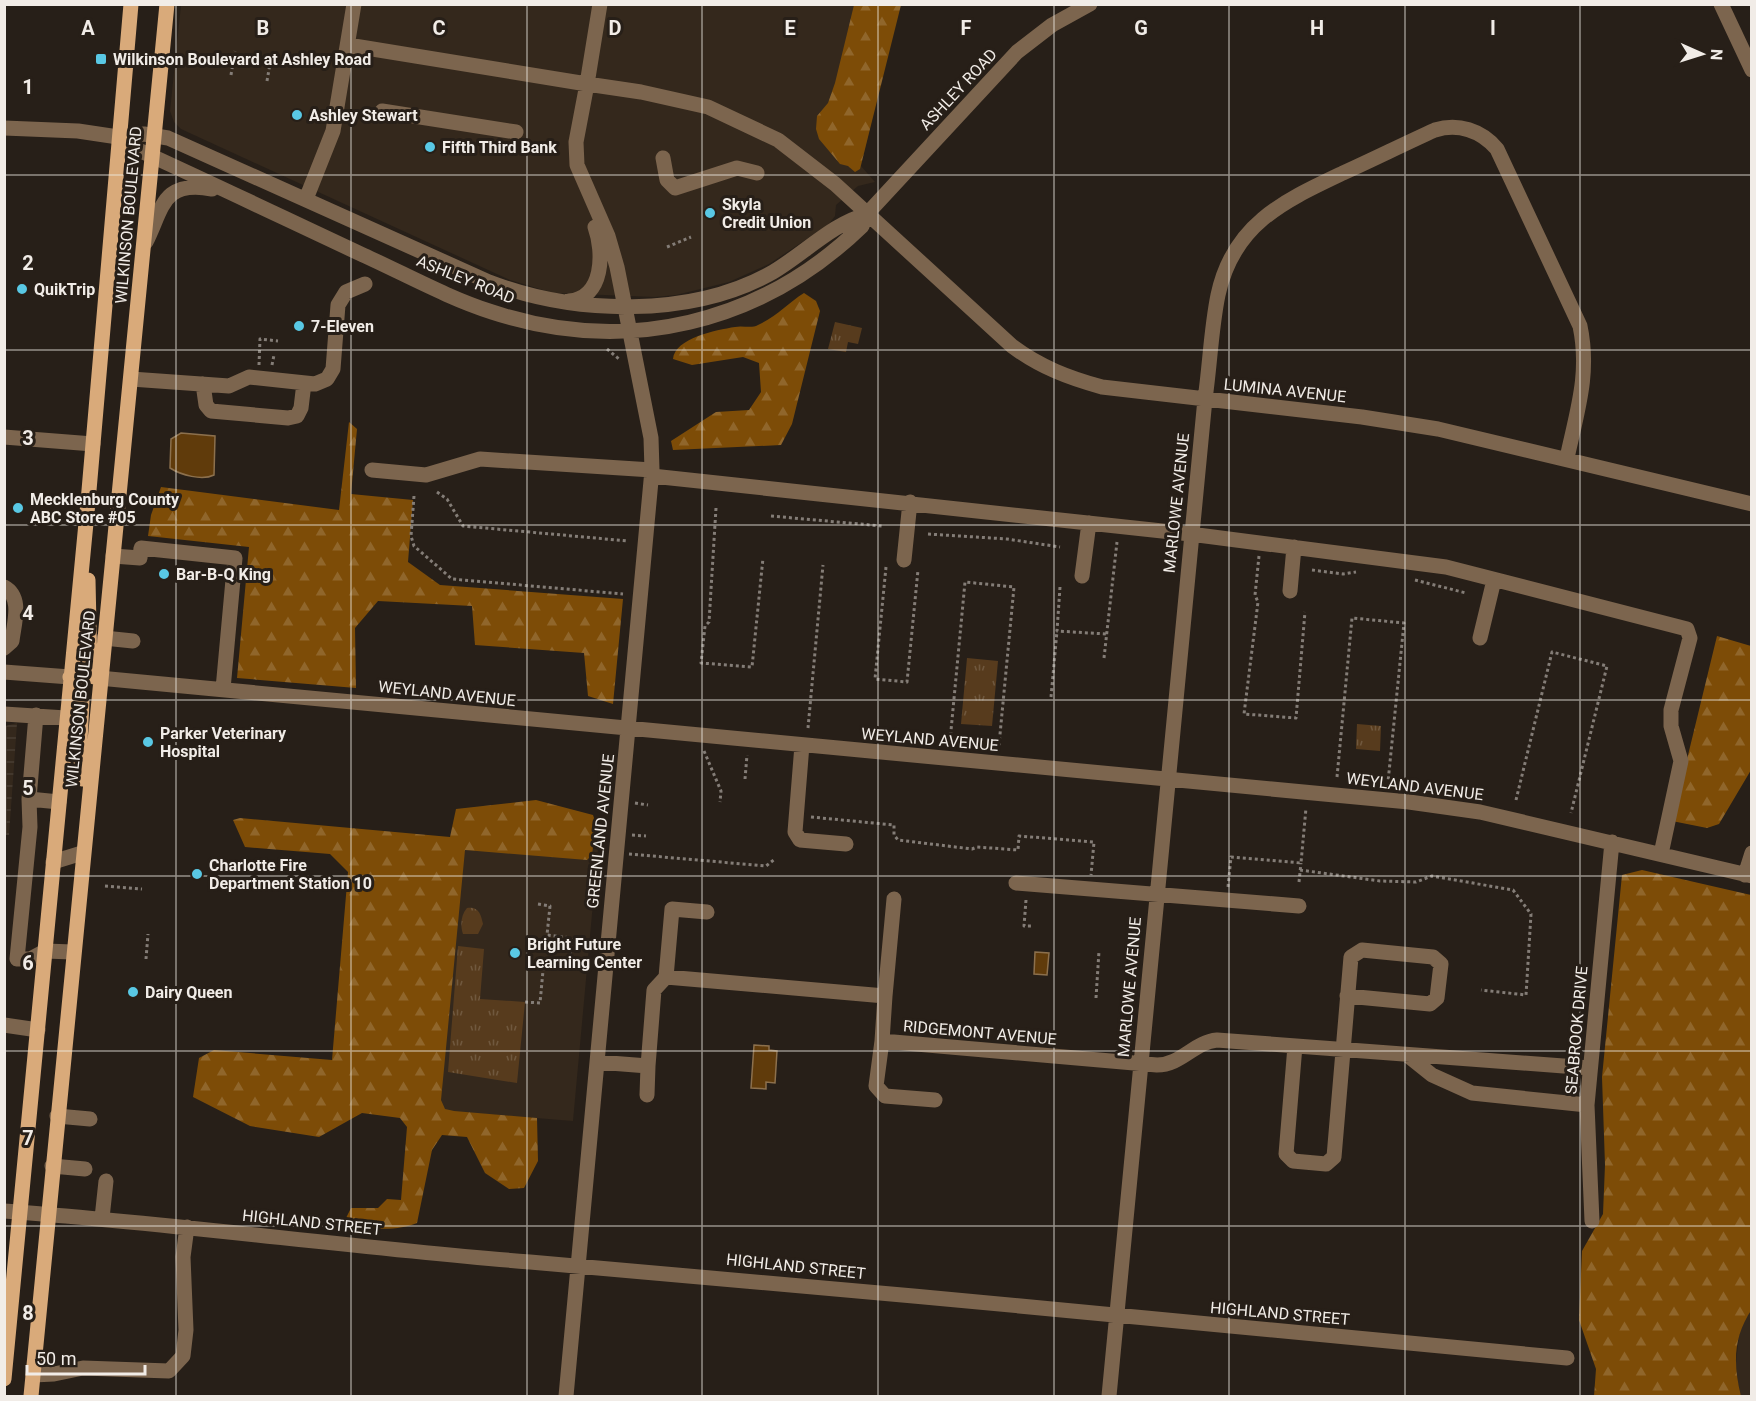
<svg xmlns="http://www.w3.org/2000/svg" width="1756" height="1401" font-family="Roboto,sans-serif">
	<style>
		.built { fill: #34281c }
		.industrial { fill: url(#industrial-grid) }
		.grass { fill: url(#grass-tufts) }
		.forest { fill: url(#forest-firs) }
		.water { fill: #603b0b; stroke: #8c704d; stroke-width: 1.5 }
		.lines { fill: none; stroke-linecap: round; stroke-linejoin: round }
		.path { stroke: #847d77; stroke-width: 3; stroke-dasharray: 3 3; stroke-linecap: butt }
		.minor { stroke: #7c654e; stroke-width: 15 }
		.major { stroke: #d9aa7a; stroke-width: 15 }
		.grid { fill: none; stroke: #f1ece7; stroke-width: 1.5; stroke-opacity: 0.55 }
		.poi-dot { fill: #59c8e4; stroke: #271f18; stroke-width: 2 }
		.labels { text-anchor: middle; stroke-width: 6; stroke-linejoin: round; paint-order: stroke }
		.poi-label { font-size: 16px; font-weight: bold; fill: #f1ece7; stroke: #271f18; text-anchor: start }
		.street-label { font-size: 16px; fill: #f1ece7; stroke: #271f18 }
		.grid-label { font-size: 20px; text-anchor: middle; font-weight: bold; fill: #f1ece7; stroke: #271f18; stroke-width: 6; stroke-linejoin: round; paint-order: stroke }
	</style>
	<defs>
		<pattern id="industrial-grid" width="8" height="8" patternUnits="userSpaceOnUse" patternTransform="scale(1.5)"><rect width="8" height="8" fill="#34281c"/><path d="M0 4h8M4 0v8" fill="none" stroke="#483d32"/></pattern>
		<pattern id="grass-tufts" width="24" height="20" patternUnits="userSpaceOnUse" patternTransform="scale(1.5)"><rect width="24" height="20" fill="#573b1d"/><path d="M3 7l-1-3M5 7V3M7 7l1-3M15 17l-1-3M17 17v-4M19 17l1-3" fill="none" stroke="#70583e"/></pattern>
		<pattern id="forest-firs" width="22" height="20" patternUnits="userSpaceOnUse" patternTransform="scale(1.5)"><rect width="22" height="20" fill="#7d4c07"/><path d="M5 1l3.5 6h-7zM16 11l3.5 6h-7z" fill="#90662b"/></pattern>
	</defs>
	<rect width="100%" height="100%" fill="#271f18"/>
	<path class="built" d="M181,5H899L861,166L875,182L858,186L836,205L835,216L828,225L769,264L729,282L676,295L655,297L553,293L510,280L181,129L174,122L170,111Z
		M459,837L598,849L573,1121L434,1110Z
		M1751,1309V1396H1741L1735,1371L1740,1327Z"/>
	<path class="industrial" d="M17,723L9,835H5V726Z"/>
	<path class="grass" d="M835,322L862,328L858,344L848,342L846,352L828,349Z
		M967,658L998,661L992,726L961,724Z
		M1357,724L1381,726L1380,751L1356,749Z
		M467,908C479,906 481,915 483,924L478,934H463C460,925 461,915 467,908Z
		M458,946L484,949L480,999L525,1002L517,1083L448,1072Z"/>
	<path class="forest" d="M854,5H901L860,169L855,172L848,166L840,164L819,139L816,129L817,116L828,103L835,83Z
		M804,293L816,301L820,311L792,424L781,445L673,450L671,441L716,412L749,410L761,392L759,363L743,357L692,365L673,359C675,338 716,330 735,327C743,325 751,329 758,325C776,317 788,303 804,293Z
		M349,422L357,429L351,494L413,500L408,562L440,585L623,599L613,704L588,696L584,653L475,645L472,606L378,601L355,628L356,688L237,678L249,547L148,536L151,515L161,487L339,510Z
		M1717,636L1751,646V770L1719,824L1707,828L1672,821Z
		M536,800L593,815L596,824L592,855L587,860L465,850L441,1100L445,1109L454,1111L537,1118L538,1161L524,1188L509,1189L485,1173L467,1137L442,1135L432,1150L417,1223C398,1231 362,1232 346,1218L351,1208H378L387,1199L401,1200L407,1127L400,1118L362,1113L319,1137L250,1126L193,1097L199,1058L214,1050L332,1060L348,872L330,854L245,847L233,820L240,818L450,837L456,809Z
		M1642,870L1751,895L1752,1309C1733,1337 1733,1364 1741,1396H1594L1596,1369L1579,1320L1582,1251L1603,1214L1605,1165L1602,1077L1622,875Z"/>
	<path class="water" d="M181,433L215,436L214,475C202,481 181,475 170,468L171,439Z
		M1035,952L1049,953L1047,975L1034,974Z
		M754,1045L769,1046V1050L777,1051L775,1083L766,1082V1089L751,1088Z"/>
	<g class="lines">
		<path class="path" d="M231,75L235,51
			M267,81L271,58
			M667,247L691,237
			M607,349L619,359
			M259,365L260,339L278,341
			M272,365L274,355
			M437,492L447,499L463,526L628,541
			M414,496L411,536L414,546L452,579L623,594
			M716,508L709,622L705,626L701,663L752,667L763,558
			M771,516L882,526
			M928,534L1007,539L1060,547
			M1259,556L1255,595L1258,602L1244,714L1296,718L1305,612
			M886,567L875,679L907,682L918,570
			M1312,570L1343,574L1356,572
			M1415,580L1466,593
			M1060,587L1057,631L1106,634
			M1104,658L1117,542
			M1051,697L1057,631
			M808,728L823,565
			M950,741L965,582L1014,587L999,745
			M704,751L721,791L720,802
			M1337,777L1352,618L1404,623L1388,782
			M745,779L747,755
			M1516,800L1552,652L1607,666L1571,813
			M635,803L648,805
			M811,817L894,825V835L898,840L972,849L977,847L1018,850L1019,836L1094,842L1091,875
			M632,835L646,836
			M629,854L766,866L775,859
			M1300,870L1380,881L1416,882L1432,876L1513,890L1531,914L1526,995L1481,990
			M1299,882L1301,863
			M105,886L142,889
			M1228,887L1231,857L1301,863L1306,808
			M1026,900L1024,926H1032
			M538,904L550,906L547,935L571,938L570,961
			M146,959L148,934
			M1096,998L1099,951
			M525,1002L540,1003L544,960L592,964"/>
		<path class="minor" d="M1721,4L1752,70
			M348,45L587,84L600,4
			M382,111L516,132
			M4,128L78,131L118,137L144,134L168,138L489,282C575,315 692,318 773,272C802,255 835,222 866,215
			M118,137L132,147C209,182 286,219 363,255C405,274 448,298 492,312C626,356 761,324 862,226L866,215L1017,52L1052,25L1090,4
			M663,158L667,180L675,188L737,168L757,173
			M306,199L333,131L354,4
			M146,242C163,208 162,180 212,189
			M569,301C604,298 604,252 595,227
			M131,379L229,386L249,377L315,384L327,379L333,369L338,305L346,292L365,284
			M203,384L206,405L211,411L288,418L297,416L301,408L304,383
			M4,437L93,444
			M372,470L426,475L480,459L652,470
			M652,476L1190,534L1446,567L1687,629L1690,638L1671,710V726L1681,761L1661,854
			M113,556L140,558L141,548L235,558L223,689
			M904,560L910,502
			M1082,576L1089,523
			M4,587C23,597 14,623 12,641L4,648
			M1290,591L1294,547
			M104,638L133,641
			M1480,638L1494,580
			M4,672L70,677
			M99,678L1409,802L1480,812L1752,876
			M4,714L66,718
			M36,715L29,799L59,802
			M802,745L795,832L800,840L846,844
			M29,799L30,827L17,959H30L45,951L73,952
			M53,862L82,853
			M1745,875L1752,853
			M1016,883L1299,906
			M666,977L672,909L707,912
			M885,996L894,899
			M4,1025L38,1030
			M882,1041L876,1086L885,1096L935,1100
			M1295,1046L1286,1154L1293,1161L1326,1164L1334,1157C1339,1091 1345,1024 1351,957L1362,950L1433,957L1441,964L1437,998L1430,1004L1347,996
			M1407,1055L1432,1075L1472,1093L1587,1105
			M597,1062L648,1066L654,990L666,977L885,996L882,1041L1157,1065C1181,1065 1194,1042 1217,1040L1590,1068
			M647,1095L648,1066
			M57,1116L90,1119
			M52,1166L85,1169
			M4,1211C180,1224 355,1248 530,1262C876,1291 1221,1325 1567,1358
			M102,1218L106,1181
			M1592,1221L1587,1105L1612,842
			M33,1375L54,1374L83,1368L169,1371L183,1356L186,1330L183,1257L187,1227
			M566,1396L652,470L651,438L617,267L608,236L577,165L576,142L587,84L641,92L708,107L778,140L835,184L1012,346C1040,367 1069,378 1102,387L1362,417L1438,429L1752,504
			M1109,1396L1205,399C1210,365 1211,329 1218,295C1233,224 1284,201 1343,173C1374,159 1404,144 1435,130C1458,123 1481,130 1497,149L1580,326C1590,374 1577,411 1567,458"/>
		<path class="major" d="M88,580L90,672L94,677L99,678
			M70,677L82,702L80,741L82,779
			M4,1379L88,502L131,4
			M31,1396L167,4"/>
	</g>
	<path class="grid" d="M176,4V1396M351,4V1396M527,4V1396M702,4V1396M878,4V1396M1054,4V1396M1229,4V1396M1405,4V1396M1580,4V1396M4,175H1752M4,350H1752M4,525H1752M4,700H1752M4,876H1752M4,1051H1752M4,1226H1752"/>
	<g class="poi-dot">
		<rect x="95" y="53" width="12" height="12" rx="3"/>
		<circle cx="297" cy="115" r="6"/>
		<circle cx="430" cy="147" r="6"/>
		<circle cx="710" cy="213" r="6"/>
		<circle cx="22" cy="289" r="6"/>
		<circle cx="299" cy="326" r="6"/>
		<circle cx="18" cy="508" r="6"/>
		<circle cx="164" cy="574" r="6"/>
		<circle cx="148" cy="742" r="6"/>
		<circle cx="197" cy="874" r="6"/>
		<circle cx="515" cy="953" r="6"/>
		<circle cx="133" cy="992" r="6"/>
	</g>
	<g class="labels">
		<g class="poi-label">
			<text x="113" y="65">Wilkinson Boulevard at Ashley Road</text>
			<text x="309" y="121">Ashley Stewart</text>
			<text x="442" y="153">Fifth Third Bank</text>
			<text x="722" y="210">Skyla<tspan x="722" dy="18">Credit Union</tspan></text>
			<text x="34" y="295">QuikTrip</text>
			<text x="311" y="332">7-Eleven</text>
			<text x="30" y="505">Mecklenburg County<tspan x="30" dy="18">ABC Store #05</tspan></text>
			<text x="176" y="580">Bar-B-Q King</text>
			<text x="160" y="739">Parker Veterinary<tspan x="160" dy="18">Hospital</tspan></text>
			<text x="209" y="871">Charlotte Fire<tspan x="209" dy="18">Department Station 10</tspan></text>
			<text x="527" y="950">Bright Future<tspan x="527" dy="18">Learning Center</tspan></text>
			<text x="145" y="998">Dairy Queen</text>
		</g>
		<g class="street-label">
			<text transform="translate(958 89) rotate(-47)" y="6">ASHLEY ROAD</text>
			<text transform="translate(128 215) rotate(-85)" y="6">WILKINSON BOULEVARD</text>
			<text transform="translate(466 279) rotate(22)" y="6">ASHLEY ROAD</text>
			<text transform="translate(1285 390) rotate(6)" y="6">LUMINA AVENUE</text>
			<text transform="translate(1176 503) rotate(-84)" y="6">MARLOWE AVENUE</text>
			<text transform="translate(447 693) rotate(6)" y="6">WEYLAND AVENUE</text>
			<text transform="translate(80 699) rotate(-84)" y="6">WILKINSON BOULEVARD</text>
			<text transform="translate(930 739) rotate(5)" y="6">WEYLAND AVENUE</text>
			<text transform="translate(1415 786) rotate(7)" y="6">WEYLAND AVENUE</text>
			<text transform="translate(600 831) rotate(-84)" y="6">GREENLAND AVENUE</text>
			<text transform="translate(1129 987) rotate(-85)" y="6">MARLOWE AVENUE</text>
			<text transform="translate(1576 1030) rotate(-85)" y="6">SEABROOK DRIVE</text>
			<text transform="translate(980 1032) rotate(5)" y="6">RIDGEMONT AVENUE</text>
			<text transform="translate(312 1222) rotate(6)" y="6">HIGHLAND STREET</text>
			<text transform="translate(796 1266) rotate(6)" y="6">HIGHLAND STREET</text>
			<text transform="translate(1280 1313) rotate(5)" y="6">HIGHLAND STREET</text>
		</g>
	</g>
	<g class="grid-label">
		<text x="88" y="35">A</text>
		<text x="263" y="35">B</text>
		<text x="439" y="35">C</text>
		<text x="615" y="35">D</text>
		<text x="790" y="35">E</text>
		<text x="966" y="35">F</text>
		<text x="1141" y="35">G</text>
		<text x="1317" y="35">H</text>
		<text x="1493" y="35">I</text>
		<text x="28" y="94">1</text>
		<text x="28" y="270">2</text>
		<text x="28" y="445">3</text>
		<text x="28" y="620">4</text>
		<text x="28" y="795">5</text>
		<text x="28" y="970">6</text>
		<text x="28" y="1145">7</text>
		<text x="28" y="1320">8</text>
	</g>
	<rect width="1756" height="1401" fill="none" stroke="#f1ece7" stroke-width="12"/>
	<g transform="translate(1702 54) rotate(93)" stroke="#271f18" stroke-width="4.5" paint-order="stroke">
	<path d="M0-4.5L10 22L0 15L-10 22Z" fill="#f1ece7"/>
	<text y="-9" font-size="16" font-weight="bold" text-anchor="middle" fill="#f1ece7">N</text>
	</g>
	<path d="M27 1365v9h118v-9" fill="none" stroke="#f1ece7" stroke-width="3"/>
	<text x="36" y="1365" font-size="18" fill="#f1ece7" stroke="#271f18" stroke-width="4.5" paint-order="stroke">50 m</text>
</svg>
